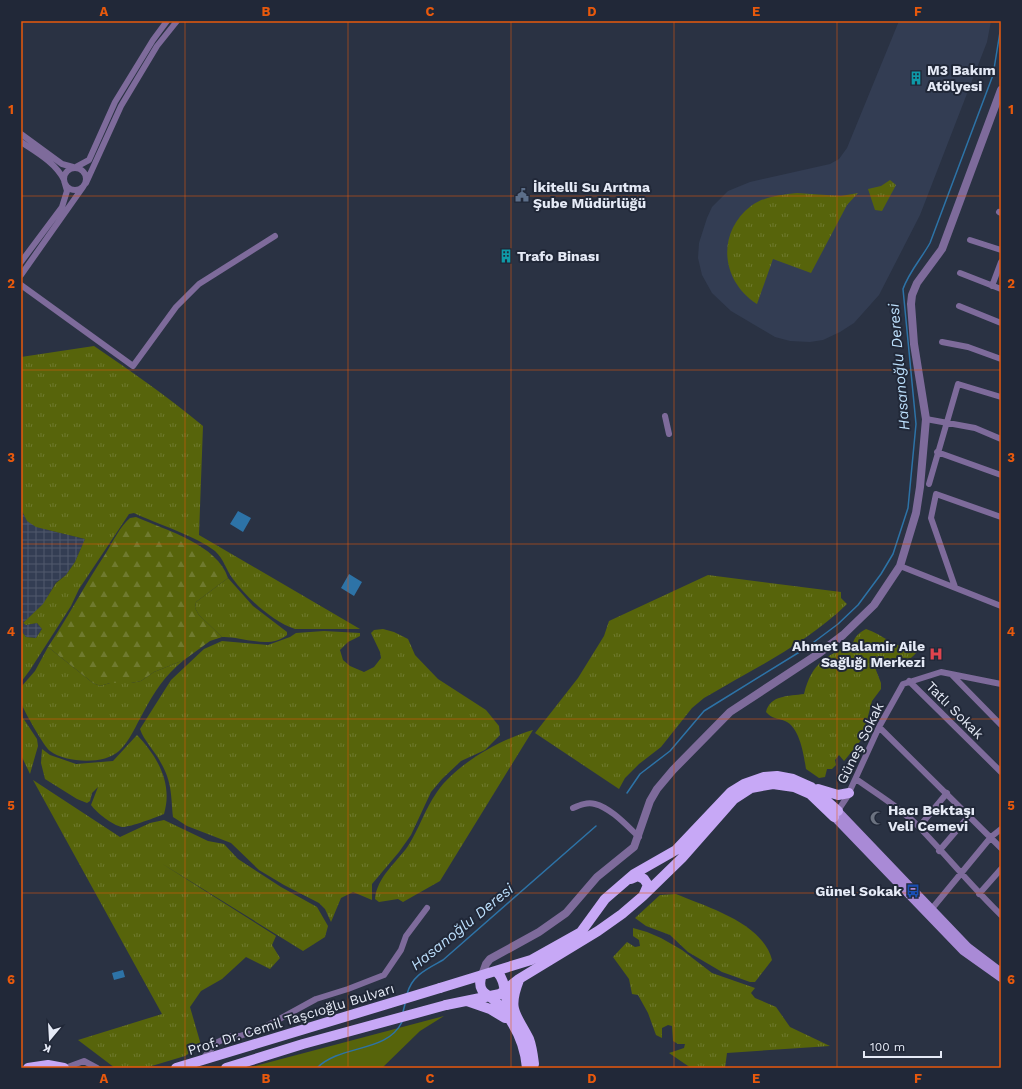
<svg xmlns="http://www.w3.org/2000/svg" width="1022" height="1089" font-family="'Work Sans',sans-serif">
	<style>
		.built { fill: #333d53 }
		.industrial { fill: url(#industrial-grid) }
		.grass { fill: url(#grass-tufts) }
		.forest { fill: url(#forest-firs) }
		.park { fill: #57640b }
		.water { fill: #2d73a7 }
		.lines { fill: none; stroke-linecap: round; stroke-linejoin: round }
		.stream { stroke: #2d73a7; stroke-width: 1.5 }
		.minor { stroke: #7e6b9b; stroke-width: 6 }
		.tertiary { stroke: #7e6b9b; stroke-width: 8 }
		.secondary { stroke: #a98ad6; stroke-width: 8 }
		.primary { stroke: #c7a8f6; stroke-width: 10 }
		.primary-bridge { stroke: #c7a8f6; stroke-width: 10 }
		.grid { fill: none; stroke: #e8590c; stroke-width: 1; stroke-opacity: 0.55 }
		.labels { text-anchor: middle; stroke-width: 4; stroke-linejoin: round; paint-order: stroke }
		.poi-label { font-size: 14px; font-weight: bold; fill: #e5eaf6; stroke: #212838; text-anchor: start }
		.street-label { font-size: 14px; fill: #e5eaf6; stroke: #212838 }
		.water-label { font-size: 15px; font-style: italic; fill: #bcdffc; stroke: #212838 }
		.neatline { fill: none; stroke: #e8590c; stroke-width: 1.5 }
		.grid-label { font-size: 13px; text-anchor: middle; font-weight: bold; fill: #e8590c }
	</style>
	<defs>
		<pattern id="industrial-grid" width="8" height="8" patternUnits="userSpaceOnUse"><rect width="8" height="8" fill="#333d53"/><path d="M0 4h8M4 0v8" fill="none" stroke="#50596c"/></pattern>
		<pattern id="grass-tufts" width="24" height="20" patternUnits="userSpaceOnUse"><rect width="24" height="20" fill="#57640b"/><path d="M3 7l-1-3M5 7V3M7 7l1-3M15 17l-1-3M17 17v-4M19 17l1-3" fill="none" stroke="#6f7a2f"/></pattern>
		<pattern id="forest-firs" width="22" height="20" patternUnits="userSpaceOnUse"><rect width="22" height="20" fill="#57640b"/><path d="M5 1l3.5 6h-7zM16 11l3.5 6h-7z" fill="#6f7a2f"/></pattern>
	</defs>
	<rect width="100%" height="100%" fill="#2a3243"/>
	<path class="built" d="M899,21H991L987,42L920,215L879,295L854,323L840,332L823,340L810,342L790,341L775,337L731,311L712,293L702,275L698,258L699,243L707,218L712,207L728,191L750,182L830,164L839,159L847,148Z"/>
	<path class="industrial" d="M21,509L27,521L52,531L85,539L75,562L66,575L55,583L44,604L23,623L26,625L37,623L42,629L36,638L26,637L22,632L21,633Z"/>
	<path class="grass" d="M890,180L896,185L882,211L875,210L868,189L881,186Z
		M797,193L841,196L858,193L847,205L811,273L773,259L757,304C721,281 716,233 751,206C765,196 780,195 797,193Z
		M94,346C131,371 168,397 203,426L199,535L360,629H295C273,622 247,598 233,579C226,570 224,559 215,551C198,537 155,523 134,513L129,514L79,589L71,606L30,670L21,682V633L22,632L26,637L36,638L42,629L37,623L26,625L23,623L43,604L56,583L66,575L75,562L85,539L36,527L27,521L21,509V357Z
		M708,575L841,592V598L847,604C806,644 753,669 704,698L692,708L661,747L639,764L625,778L619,789L535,733L578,678L604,636L609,621Z
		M228,578L253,606L287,632V635C269,650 242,636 222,637L199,615L195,608L196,602Z
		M383,629L394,632L408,639L415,655L438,679L486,710L499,726L500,735L485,750L461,761L442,779L431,792L411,835L399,852L372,884V900L353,892L341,898L331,922L325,909L319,903L284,885L259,870L231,843L187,826L173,817C171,796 172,782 161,763C155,751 144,741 140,729L171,680L204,649L222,641L268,645L290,637L296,633L324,631L360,633V636L348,642L340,650L343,660L350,666L364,672L374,667L381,658L380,652L371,633L374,630Z
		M866,629C884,635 897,650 917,649V652C904,667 892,668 874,665L881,683V689L872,701L862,739L844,761L839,755L835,760L836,765L832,769H827L825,777L819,778L806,769C804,756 800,727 785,721C778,718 772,719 766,712C770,695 789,696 804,694C812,662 826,657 853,643C855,636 860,632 866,629Z
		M48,647L93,683L100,686L110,683H131L141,681L154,672L184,660C165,675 154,692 143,713C136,725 130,741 119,751C104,765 66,763 50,751C45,748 22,708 21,702C20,698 21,692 21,687L35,671Z
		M21,710L23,718L37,739L38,746L30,774L21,755Z
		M533,730L440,881L403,902L398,899L379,902L375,899C377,877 396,863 408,846C419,829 425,809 437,792C456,764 501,739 533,730Z
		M137,735C158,757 173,784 164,814C157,817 128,828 122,827C112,825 97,813 91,805L98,787L92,793L90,801L87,803L77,799L45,779L41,763L42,749L50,755L76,764L113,761Z
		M33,780L120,837L150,823L164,820L208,841L224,844L238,859L281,887L317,907L328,926L325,937L303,951L161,863L276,936L272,945L280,958L270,969L246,957L222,979L201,991L190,1007L201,1045L185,1056L145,1068H115L78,1040L162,1014Z
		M676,894C707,907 763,923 772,960L755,982H750L722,972L688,952L670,935L646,926L635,918L660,895Z
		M633,928L647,932L661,938L682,950L712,973L755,988L751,993L755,998L776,1007L790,1027L830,1046L727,1053L725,1068H691L669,1053L684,1048L685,1044H678L673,1041L672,1026L668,1025L662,1028V1038L656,1035L648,1013L638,995L632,994L629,979L613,957L627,942L635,947L640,946L639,940L633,936Z"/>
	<path class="forest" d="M136,517C166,530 218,545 228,578L196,602L195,608L199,615L222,637L210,641L184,660L154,672L141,681L131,683H110L100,686L93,683L48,647C69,616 85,584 106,553C113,541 120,527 130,518Z"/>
	<path class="park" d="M444,1016L420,1031L382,1068H247Z"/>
	<path class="water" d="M238,511L251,518L243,532L230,524Z
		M349,574L362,582L354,596L341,588Z
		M123,970L125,977L114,980L112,973Z"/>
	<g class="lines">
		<path class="stream" d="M627,793L640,774L670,751L704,711L806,648L838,624L858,605L881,574L893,554L908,508L916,424L903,289C909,272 921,259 930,243L993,75L1001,26
			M407,994C412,975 427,969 443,960L596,826
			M403,1012L405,1004
			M317,1068C341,1044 387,1053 402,1022"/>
		<path class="minor" d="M21,134L62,164L73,167
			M21,142C36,152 56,163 64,180
			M76,167L89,160L115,102L153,40L167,21
			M64 179a11 11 0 1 1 22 0a11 11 0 1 1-22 0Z
			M86,183L121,106L157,46L177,21
			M999,212L1001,213
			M970,240L1001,250
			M21,262L62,207L67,191L65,184
			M960,273L1001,289
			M21,275L83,187
			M21,285L133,366L176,307L199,284L275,236
			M992,286L1001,262
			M959,306L1001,323
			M942,342L968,347L1001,359
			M665,416L669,434
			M926,419L975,428L1001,439
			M937,452L1001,475
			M929,484L958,384L1001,397
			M900,566L1001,606
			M955,587L931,518L936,494L1001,517
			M952,675L1001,725
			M909,681L1001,772
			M879,727L1001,848
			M856,779C877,794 901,808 919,827C947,856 972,887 1001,915
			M573,808C580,805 587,802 595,804C611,808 627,826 639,837
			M837,812L847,797L879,727L903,684L941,672L1001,684
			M919,827L947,793
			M939,851L969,816
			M979,894L1001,869
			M930,911L991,837L1001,829
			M202,1060L216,1043L230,1036H240L263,1028L316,999L348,989L384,975L401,950L406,936L427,908
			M65,1068L84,1061L97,1068"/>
		<path class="tertiary" d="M482,975L486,964L490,959L539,932L566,913L597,877L634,847L650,801L657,789L673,770L730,712L818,654L843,635L874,605L900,566L916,513L920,487L926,419L914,344L911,304L912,295L917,283L942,249L1001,90"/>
		<path class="secondary" d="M838,811L968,947L1001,972
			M834,817L963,951L1001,978"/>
		<path class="primary" d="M818,789L838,795L849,793
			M631,879L638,876L644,879L648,885L644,894
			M497,972C508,983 502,999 512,1012
			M482,975C480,980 479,985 482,990C485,995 492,997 496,1002C513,1020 525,1043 527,1068
			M519,980C507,1011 516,1013 529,1039C532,1047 533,1056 534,1064
			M440,988L531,960L581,932L605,899L634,874L676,850L731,792L744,784L764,777L777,776L793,779L811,787L838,811
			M467,1001L490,1009L505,1018
			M446,1005L500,994L519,979L598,931L622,914L643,896L682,858L734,799L751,788L773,784L794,787L810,794L834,817
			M28,1068L48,1065L64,1068"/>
		<path class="primary-bridge" d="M176,1068L440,988
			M226,1068L303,1044L446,1005"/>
	</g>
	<path class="grid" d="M185,21V1068M348,21V1068M511,21V1068M674,21V1068M837,21V1068M21,196H1001M21,370H1001M21,544H1001M21,719H1001M21,893H1001"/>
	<defs>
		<g id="building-bare" transform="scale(1.08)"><path d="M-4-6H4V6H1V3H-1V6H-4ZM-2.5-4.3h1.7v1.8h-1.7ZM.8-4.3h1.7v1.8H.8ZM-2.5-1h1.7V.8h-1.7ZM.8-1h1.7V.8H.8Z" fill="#0f9aa8" stroke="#212838" stroke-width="2.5" paint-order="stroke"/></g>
		<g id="civic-bare" transform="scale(1.08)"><path d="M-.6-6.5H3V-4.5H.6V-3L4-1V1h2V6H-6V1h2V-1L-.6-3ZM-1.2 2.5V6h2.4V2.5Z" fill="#5c6f8a" stroke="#212838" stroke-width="2.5" paint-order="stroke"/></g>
		<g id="hospital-bare" transform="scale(1.08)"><path d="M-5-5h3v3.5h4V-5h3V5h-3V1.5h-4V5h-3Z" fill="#e0444e" stroke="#212838" stroke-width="2.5" paint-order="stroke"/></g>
		<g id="mosque-bare" transform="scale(1.08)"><path d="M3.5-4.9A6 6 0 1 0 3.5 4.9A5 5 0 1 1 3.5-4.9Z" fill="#6b7280" stroke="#212838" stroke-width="2.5" paint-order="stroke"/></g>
		<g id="bus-bare" transform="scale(1.08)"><path d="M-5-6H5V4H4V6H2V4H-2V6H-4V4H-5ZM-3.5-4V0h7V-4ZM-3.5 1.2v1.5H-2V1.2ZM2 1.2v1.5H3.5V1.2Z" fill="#1a4fb4" stroke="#212838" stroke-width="2.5" paint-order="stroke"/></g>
	</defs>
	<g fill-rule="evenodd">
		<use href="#building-bare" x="916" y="78"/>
		<use href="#civic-bare" x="522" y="195"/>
		<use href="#building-bare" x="506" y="256"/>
		<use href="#hospital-bare" x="936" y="654"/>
		<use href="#mosque-bare" x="877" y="818"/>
		<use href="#bus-bare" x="913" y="891"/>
	</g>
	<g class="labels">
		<g class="poi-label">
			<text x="927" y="75">M3 Bakım<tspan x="927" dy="16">Atölyesi</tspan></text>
			<text x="533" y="192">İkitelli Su Arıtma<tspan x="533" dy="16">Şube Müdürlüğü</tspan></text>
			<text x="517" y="261">Trafo Binası</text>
			<text x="925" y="651" text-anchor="end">Ahmet Balamir Aile<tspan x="925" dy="16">Sağlığı Merkezi</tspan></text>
			<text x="888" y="815">Hacı Bektaşı<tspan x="888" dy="16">Veli Cemevi</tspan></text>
			<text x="902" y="896" text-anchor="end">Günel Sokak</text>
		</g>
		<g class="street-label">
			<text transform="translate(955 710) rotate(45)" y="5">Tatlı Sokak</text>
			<text transform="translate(860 743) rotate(-64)" y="5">Güneş Sokak</text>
			<text transform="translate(291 1019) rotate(-17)" y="5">Prof. Dr. Cemil Taşcıoğlu Bulvarı</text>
		</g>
		<g class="water-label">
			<text transform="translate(899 367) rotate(-95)" y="5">Hasanoğlu Deresi</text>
			<text transform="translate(462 927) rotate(-39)" y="5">Hasanoğlu Deresi</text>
		</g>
	</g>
	<rect width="1022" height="1089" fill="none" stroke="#212838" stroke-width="44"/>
	<g transform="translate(50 1039) rotate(198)" stroke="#212838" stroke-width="3" paint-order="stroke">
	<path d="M0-3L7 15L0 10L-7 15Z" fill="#e5eaf6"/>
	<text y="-6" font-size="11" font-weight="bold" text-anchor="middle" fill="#e5eaf6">K</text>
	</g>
	<path d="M864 1051v6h77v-6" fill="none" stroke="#e5eaf6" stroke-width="2"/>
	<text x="870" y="1051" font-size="12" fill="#e5eaf6" stroke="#212838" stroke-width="3" paint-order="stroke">100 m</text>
	<rect x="22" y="22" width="978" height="1045" class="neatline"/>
	<g class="grid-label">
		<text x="104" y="16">A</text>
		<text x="266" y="16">B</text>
		<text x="430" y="16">C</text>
		<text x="592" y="16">D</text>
		<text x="756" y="16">E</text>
		<text x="918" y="16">F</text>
		<text x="11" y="114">1</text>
		<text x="1011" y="114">1</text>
		<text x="11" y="288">2</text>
		<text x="1011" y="288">2</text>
		<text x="11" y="462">3</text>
		<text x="1011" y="462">3</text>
		<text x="11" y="636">4</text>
		<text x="1011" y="636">4</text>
		<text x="11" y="810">5</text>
		<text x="1011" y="810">5</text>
		<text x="11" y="984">6</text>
		<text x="1011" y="984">6</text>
		<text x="104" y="1083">A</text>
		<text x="266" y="1083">B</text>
		<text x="430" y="1083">C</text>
		<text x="592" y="1083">D</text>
		<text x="756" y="1083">E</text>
		<text x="918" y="1083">F</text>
	</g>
</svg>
